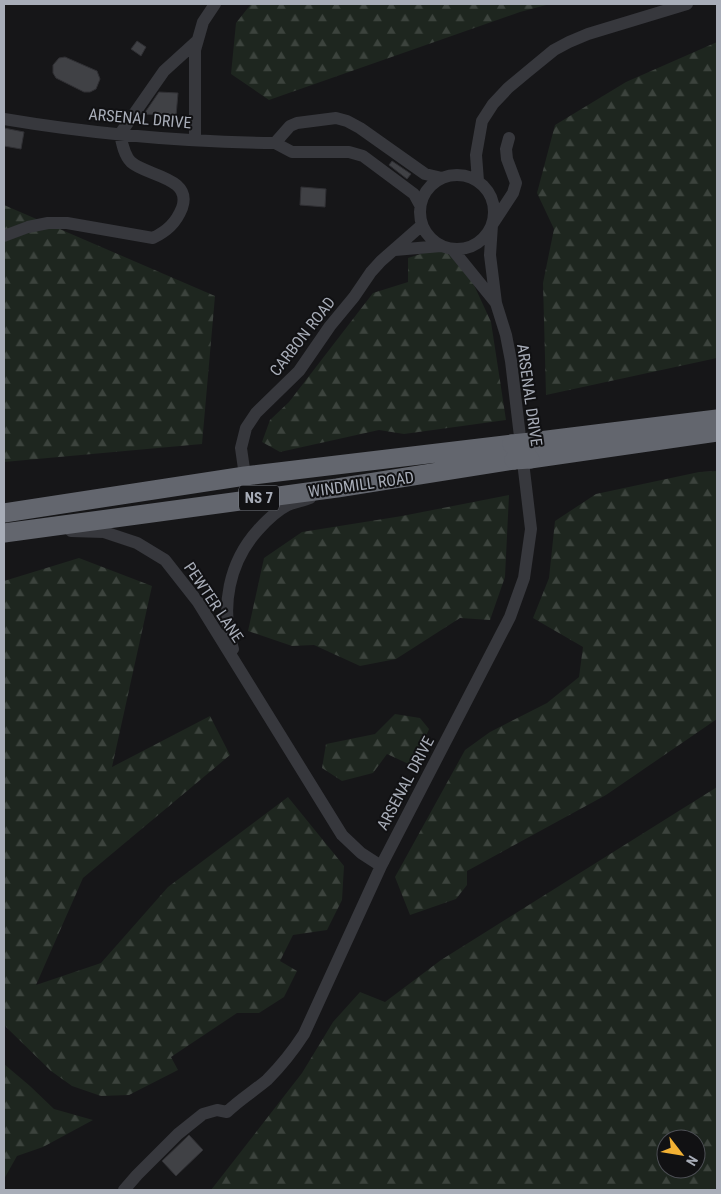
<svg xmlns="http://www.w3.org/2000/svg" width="721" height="1194" font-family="'Roboto Condensed',sans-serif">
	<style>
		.forest { fill: url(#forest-firs); fill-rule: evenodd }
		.building { fill: #404145; stroke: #303034 }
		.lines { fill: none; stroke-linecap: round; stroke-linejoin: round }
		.minor { stroke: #37383d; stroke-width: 12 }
		.highway { stroke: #63666e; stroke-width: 19 }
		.highway-bridge { stroke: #63666e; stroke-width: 19 }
		.labels { text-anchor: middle; stroke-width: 4; stroke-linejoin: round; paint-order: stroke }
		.shield { fill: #111113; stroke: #7b7e86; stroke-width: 1 }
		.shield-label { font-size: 15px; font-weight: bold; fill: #a8adb8 }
		.street-label { font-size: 16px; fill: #a8adb8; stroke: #111113 }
	</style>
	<defs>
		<pattern id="forest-firs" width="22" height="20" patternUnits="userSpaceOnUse" patternTransform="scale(1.25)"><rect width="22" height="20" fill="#1e261f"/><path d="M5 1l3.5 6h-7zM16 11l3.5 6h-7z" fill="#3c433d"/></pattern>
	</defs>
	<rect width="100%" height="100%" fill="#161618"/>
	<path class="forest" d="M251,4H550L520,12L269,100L231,74L236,23Z
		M717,42V358L546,395L543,283L554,229L537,193L555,125L626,82Z
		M4,205L215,296L202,444L4,462Z
		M430,251H445L463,261L491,322L506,420L404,434L379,430L280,452L262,442L270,420L289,402L373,293L408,282V258Z
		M717,471V719L606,795L467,871V885L456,899L410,915L395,877L465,750L490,732L547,703L579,677L583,647L533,618L549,578L555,521L596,494L699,472Z
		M509,495L505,577L490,620L460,618L396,659L360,666L314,645L292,646L248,631L264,558L302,532L402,516Z
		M79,558L152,586L112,767L210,716L230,755L83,878L36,985L101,963L168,887L288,797L344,866L342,900L327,930L293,935L280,961L297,971L284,997L259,1013H237L171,1057L178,1070L129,1095L101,1096L72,1086L51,1071L4,1025V581Z
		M395,714L420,718L429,729L413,766L387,754L373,773L342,781L322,768L326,744L375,734Z
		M717,787V1190H211L302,1073L333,1022L360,992L385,1002L441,960ZM666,1139H696V1169H666Z
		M4,1064L30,1086L54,1109L93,1120L43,1147L17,1156L4,1179Z"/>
	<path class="building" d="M137,41L146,47L141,56L131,49Z
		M65,57L97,71L100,79L96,89L90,92H84L56,78L53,73V65L59,58Z
		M159,92L178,93L176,116L144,114Z
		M4,128L24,132L21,149L4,146Z
		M392,161L411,174L407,179L389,165Z
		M301,187L326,189L325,207L300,205Z
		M189,1135L203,1150L176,1176L162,1161Z"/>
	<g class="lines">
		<path class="minor" d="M4,119C93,134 185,142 275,143L290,126L297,123L336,118L347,121L360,128L425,174L442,178
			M195,139V50L203,22L215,4
			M275,143L292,152H349L363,156L414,194L420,205
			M420 212a37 37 0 1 1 74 0a37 37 0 1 1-74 0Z
			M478,181L476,155L482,121L493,104L508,88L526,73L554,50L569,42L588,34L687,4
			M4,236L28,227L48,223H67L153,238C167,231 176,223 182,208C193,177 146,176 131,162C124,155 122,143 120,134L164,71L197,41
			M395,250L441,246
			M453,250L496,303
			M245,476L241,448L246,428L256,413L299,371L330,326L354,297L371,272L381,261L422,225
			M71,531L104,532L137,543L165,560L198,602L342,835L361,853L381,866
			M233,649C220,607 229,562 258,530C267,520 276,511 288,505C295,502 303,501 310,498
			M124,1190L137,1175L178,1134L203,1114L217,1110L227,1112C239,1100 254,1091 267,1080C281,1066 293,1051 304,1034L381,866L510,617L524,578L531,529L511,361L506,335L496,303L490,255L492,225L513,193L516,183L507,159L506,149L509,138"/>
		<path class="highway" d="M531,442L717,419
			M530,459L717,432
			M4,513L245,476L512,444
			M4,533L337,488L514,460"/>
		<path class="highway-bridge" d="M512,444L531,442
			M514,460L530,459"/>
	</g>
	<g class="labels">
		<rect class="shield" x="239" y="485.5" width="40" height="25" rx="4"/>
		<g class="shield-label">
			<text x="259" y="503">NS 7</text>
		</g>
		<g class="street-label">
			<text transform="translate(140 118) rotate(5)" y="6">ARSENAL DRIVE</text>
			<text transform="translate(302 336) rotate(-52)" y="6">CARBON ROAD</text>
			<text transform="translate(530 395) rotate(82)" y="6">ARSENAL DRIVE</text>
			<text transform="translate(361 484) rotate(-8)" y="6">WINDMILL ROAD</text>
			<text transform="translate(214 602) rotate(56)" y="6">PEWTER LANE</text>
			<text transform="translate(405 783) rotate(-62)" y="6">ARSENAL DRIVE</text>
		</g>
	</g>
	<rect width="721" height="1194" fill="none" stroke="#a8adb8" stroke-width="10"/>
	<g transform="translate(681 1154) rotate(121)"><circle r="24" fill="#111113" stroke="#4d4f55"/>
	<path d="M0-4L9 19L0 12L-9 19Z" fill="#f2b134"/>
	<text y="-8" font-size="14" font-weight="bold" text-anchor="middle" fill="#a8adb8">N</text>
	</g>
</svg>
